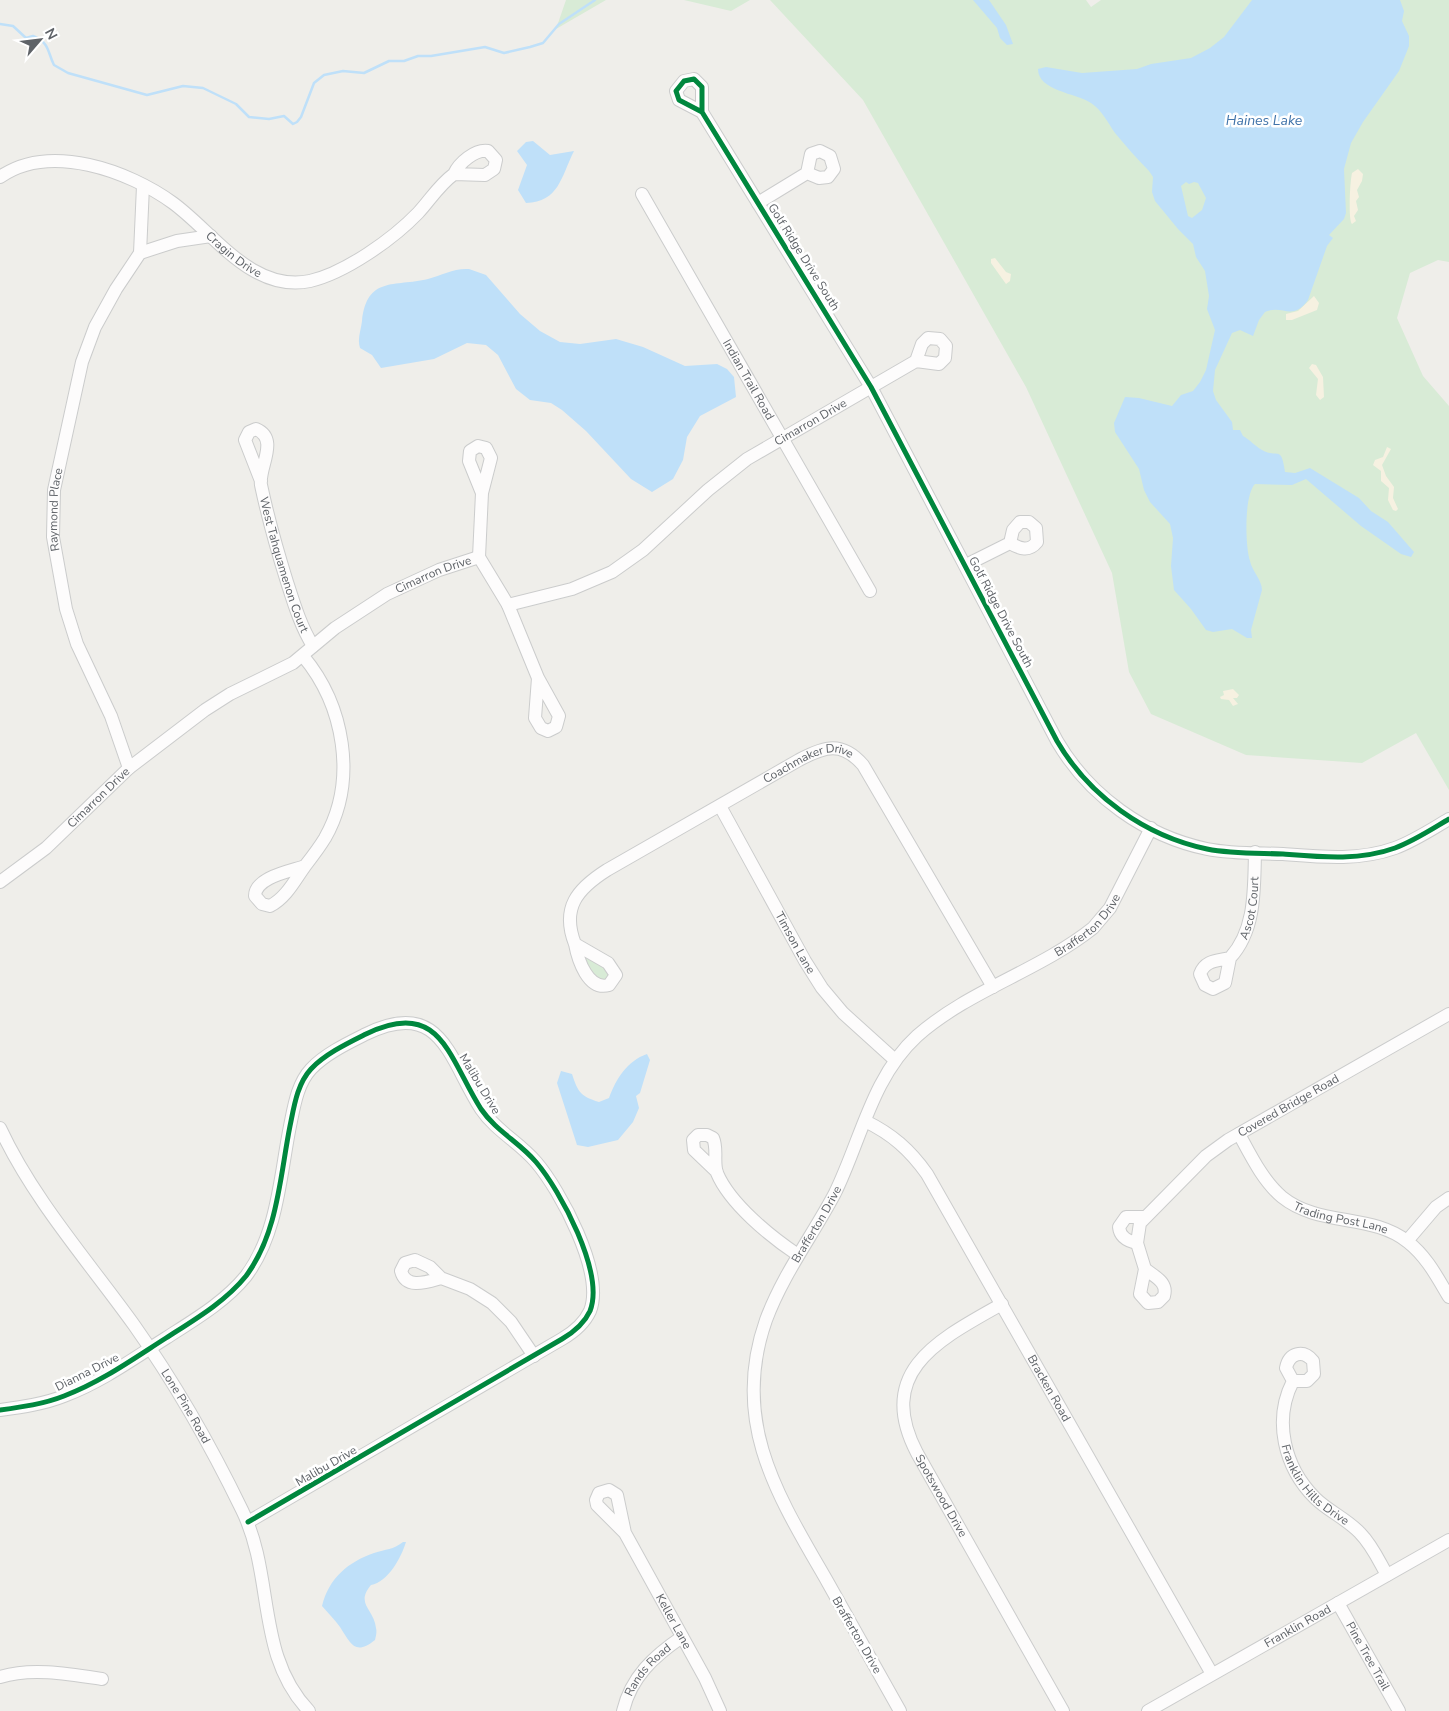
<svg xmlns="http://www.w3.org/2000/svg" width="1449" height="1711" font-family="'Nunito Sans',sans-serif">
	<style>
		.green { fill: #d8ebd6 }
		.sand { fill: #f6f1e1 }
		.water { fill: #bfe0f9; fill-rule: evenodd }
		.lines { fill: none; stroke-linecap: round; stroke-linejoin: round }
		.stream { stroke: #bfe0f9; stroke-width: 2.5 }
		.minor-casing { stroke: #cbcccc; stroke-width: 14 }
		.minor { stroke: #fdfcfc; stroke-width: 12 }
		.cycleway-casing { stroke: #fff; stroke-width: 8 }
		.cycleway { stroke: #00873e; stroke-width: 5 }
		.labels { text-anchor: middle; stroke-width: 5; stroke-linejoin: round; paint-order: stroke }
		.street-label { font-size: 12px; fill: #5f6368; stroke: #fff }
		.water-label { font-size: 14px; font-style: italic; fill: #4174aa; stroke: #fff }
	</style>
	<rect width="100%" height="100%" fill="#efeeea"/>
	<path class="green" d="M566,0H606L556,29Z
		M684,0H750L731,11Z
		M770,0H1086L1091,7L1101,0H1449V262L1438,260L1410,273L1397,318L1423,376L1449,406V790L1416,733L1362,763L1246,755L1151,714L1129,672L1112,573L1026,387L863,100Z
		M582,956L602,964L609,974L606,980L595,979Z"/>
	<path class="sand" d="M1358,169L1363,174L1362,181L1357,190L1359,197L1356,201L1358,210L1354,216L1356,221L1352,224C1348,220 1350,181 1352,173Z
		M995,258L1006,272L1011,274L1010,281L1006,284L991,263V259Z
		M1314,296L1319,303L1317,310L1292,320H1286V314L1298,311Z
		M1312,364L1316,365L1323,377L1324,397L1320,400L1316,395L1318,379L1309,368Z
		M1387,447L1391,449L1382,465L1386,476L1394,487L1393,498L1398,509L1396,511L1393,510L1388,500L1389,488L1381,481V471L1373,465L1375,460L1383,457Z
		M1233,689L1239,695L1237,698H1233L1238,704L1233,706L1229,700L1221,699L1220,697L1224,695L1223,691Z"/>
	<path class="water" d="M973,0H989L1006,25L1013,44L1007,45L1000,38L997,28Z
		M1252,0H1400L1404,11L1402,21L1409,36V46L1399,71L1363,122L1351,143L1344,169L1346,213L1344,219L1329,235L1333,238L1327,246L1308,300C1292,322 1283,304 1265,312L1259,320L1253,336L1240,330L1232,333L1215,370L1213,391L1216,400L1232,422L1233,430H1240L1243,436C1250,440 1254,445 1262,450C1278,459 1281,444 1285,472L1295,473L1310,468L1359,498L1371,511L1388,522L1414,552L1411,557L1401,554L1361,526L1306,479L1292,485L1255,484C1244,495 1245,546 1250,561C1252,571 1262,580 1262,590L1251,630L1252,638H1247L1232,629L1213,632L1206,630L1191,609L1174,590L1171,566L1173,538L1170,524L1150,502L1144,490L1139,469L1115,432L1114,423L1125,397L1139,398L1172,406L1181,395L1193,391L1200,382L1206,370L1215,330L1207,309L1209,296L1205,271L1196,257L1193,244L1178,229L1155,201L1152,192L1153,177L1149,171C1137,159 1126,146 1115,133C1108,123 1102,110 1091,103C1076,93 1038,91 1038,69L1046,67L1082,73L1137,69L1151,64L1191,58L1210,48L1224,37ZM1186,182L1189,184L1194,182L1198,183L1206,198L1202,210L1192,218L1188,216L1181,186Z
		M533,141L550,155L574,151C561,177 559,202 526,203L518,190L527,165L517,151L526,142Z
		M469,269L486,275L520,314L540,331L560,342L580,344L616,339L643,347L685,366L717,364L727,369L734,377L736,397L700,416L687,437L683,460L673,479L652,492L631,479L586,431L562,410L551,403L530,400L516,389L498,355L486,345L467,343L434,359L381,368L372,355L360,348C357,339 361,330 362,321C367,276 394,287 428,279C442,275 454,268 469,269Z
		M647,1054L650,1060L640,1093L636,1096L639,1108L633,1122L618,1140L588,1147L577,1145L557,1083L561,1071L572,1074C578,1092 580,1096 599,1102L609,1098C616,1079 627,1061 647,1054Z
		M403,1542H406C401,1558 388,1582 371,1585C355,1604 374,1609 376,1628C377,1632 376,1636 375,1640C355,1656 351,1644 340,1627C335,1620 328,1613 322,1606C329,1578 348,1562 374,1553C386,1549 393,1550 403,1542Z"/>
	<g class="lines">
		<path class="stream" d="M0,24L13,26L26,38L33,36C50,43 47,51 54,65L68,73L147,95L183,86L203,88L236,104L249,117L269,119L284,116L293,124L297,122L301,117L314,83L324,75L343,71L364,73L389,61H404L418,56H431L485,47L504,53L530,47L543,43L559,24L595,0"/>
		<g class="minor-casing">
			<g id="minor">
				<path d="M702,112L679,100L676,91L684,81L694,79L702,87V112L871,387L1057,741C1089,796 1145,836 1207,849C1232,854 1258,853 1283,854C1321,857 1359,861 1395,848C1414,841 1432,829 1449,819"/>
				<path id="s1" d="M0,177C50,142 129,171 173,203C214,233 252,293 310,281C345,273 393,239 418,213C430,200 439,185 454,174C459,163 475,149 488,151L496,160L494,169L485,175L454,174"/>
				<path id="s2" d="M642,194L870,591"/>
				<path d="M758,203L807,173L819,178L828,177L834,169L830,156L820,151L811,154L807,173"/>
				<path d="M140,253L143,186"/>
				<path id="s3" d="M261,481L245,440L249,432L256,429C280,439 258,468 261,485C268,518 277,550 287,582C294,604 301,627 313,646"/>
				<path d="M479,557L508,605L538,678L535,718L541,728L548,731L556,727L559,716L538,678"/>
				<path d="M479,557L482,493L491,458L486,448L478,446L470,451L469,461L482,493"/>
				<path d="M966,565L1010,543C1020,549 1029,552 1037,542L1036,528L1029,522H1020L1013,530L1010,543"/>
				<path id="s4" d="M508,605L572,589L612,572L643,550L708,490L747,459L916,361L939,364L945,358L946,346L940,339L928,338L922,344L916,361"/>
				<path d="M303,656C344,705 358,780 325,838C319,848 312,857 305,866C295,880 286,898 270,906L262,904L255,896C255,877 291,871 305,866"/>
				<path id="s5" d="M129,768L111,716L77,644L66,609L53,537L54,490L82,362L95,327L116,289L140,253L177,241L211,236"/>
				<path id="s6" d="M720,806L805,961L822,988L843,1013L895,1060"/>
				<path id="s7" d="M0,882L46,848L129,768L205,710L230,694L293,663L335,628L387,594L439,570L479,557"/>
				<path id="s8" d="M575,944C578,960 588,991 609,985L616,975L608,963L575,944C561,908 577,889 607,870L799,760C825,746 842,741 863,765L993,987"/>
				<path id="s9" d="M1230,958L1225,983L1213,989L1205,985L1200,974C1205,960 1217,961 1230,958C1256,930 1254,889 1255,852"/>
				<path id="s10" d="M865,1121C892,1134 910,1150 927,1174L1212,1674"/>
				<path id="s11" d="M0,1128C33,1199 88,1261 134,1325C175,1383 211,1446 242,1510C275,1577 255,1654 309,1711"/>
				<path id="s12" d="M1239,1134C1251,1156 1263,1181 1282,1197C1319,1227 1372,1213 1408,1242C1427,1257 1437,1277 1449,1297"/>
				<path d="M717,1172L694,1150L693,1140L698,1135H707L713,1138C718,1149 713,1162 717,1173C730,1204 771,1237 798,1255"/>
				<path d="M1407,1241L1436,1207L1449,1198"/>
				<path d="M1137,1243C1127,1241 1120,1237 1119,1227L1126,1217H1144"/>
				<path id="s13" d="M1145,1269C1155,1277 1168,1282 1164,1296L1158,1302L1148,1303L1140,1294L1145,1269L1137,1243L1140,1223L1206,1156L1228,1140L1449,1014"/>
				<path d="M441,1278C427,1282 406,1290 401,1271L405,1263L415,1260L430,1267L441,1278L470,1289L492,1303L511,1322L534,1356"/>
				<path id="s14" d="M1002,1304C940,1339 874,1371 917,1453L1063,1711"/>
				<path id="s15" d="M1293,1381L1286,1368C1289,1353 1303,1349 1313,1361L1314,1374L1307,1381H1293C1273,1420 1284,1467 1315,1498C1328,1511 1347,1519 1360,1533C1372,1545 1379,1561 1387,1575"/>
				<path d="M0,1410C22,1407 44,1404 64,1396C101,1382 133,1359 166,1338C194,1320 225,1302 246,1276C278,1233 280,1176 290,1126C294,1107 297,1084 311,1069C325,1054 348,1043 366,1034C441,997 449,1059 481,1109C496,1131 519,1142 536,1162C560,1190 605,1273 590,1311C584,1324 574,1332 562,1339L248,1522"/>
				<path id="s16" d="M625,1533L617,1495L609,1490L599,1493L596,1500L597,1505L625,1533L705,1678L720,1711"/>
				<path id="s17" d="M1338,1603L1399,1711"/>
				<path d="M0,1677C31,1667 70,1674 102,1679"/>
				<path id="s18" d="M623,1711C631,1677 654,1656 682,1637"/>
				<path id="s19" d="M900,1711C876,1668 851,1624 827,1581C778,1496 730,1422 766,1320C783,1274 813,1235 835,1193C861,1140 872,1077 917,1036C969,990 1039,971 1093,928L1110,908L1151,828"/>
				<path id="s20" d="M1148,1711L1449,1540"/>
			</g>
		</g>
		<use href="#minor" class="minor"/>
		<g class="cycleway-casing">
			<path id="cycleway" d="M702,112L679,100L676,91L684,81L694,79L702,87V112L871,387L1057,741C1089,796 1145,836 1207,849C1232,854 1258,853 1283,854C1321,857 1359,861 1395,848C1414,841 1432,829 1449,819
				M0,1410C22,1407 44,1404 64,1396C101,1382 133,1359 166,1338C194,1320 225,1302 246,1276C278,1233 280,1176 290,1126C294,1107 297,1084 311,1069C325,1054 348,1043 366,1034C441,997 449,1059 481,1109C496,1131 519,1142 536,1162C560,1190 605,1273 590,1311C584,1324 574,1332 562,1339L248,1522"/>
		</g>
		<use href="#cycleway" class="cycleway"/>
	</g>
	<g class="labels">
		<g class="street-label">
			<text dy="4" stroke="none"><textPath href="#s1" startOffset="265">Cragin Drive</textPath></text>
			<text transform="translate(804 257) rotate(58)" y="4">Golf Ridge Drive South</text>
			<text dy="4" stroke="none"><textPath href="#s2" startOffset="214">Indian Trail Road</textPath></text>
			<text dy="4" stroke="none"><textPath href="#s4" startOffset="359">Cimarron Drive</textPath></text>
			<text dy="4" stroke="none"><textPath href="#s5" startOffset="272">Raymond Place</textPath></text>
			<text dy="4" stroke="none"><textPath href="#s3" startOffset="205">West Tahquamenon Court</textPath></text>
			<text dy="4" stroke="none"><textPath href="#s7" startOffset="535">Cimarron Drive</textPath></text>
			<text transform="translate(1001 612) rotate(62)" y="4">Golf Ridge Drive South</text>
			<text dy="4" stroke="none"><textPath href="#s8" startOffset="444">Coachmaker Drive</textPath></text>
			<text dy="4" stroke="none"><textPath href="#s7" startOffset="130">Cimarron Drive</textPath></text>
			<text dy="4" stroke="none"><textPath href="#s9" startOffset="151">Ascot Court</textPath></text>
			<text dy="4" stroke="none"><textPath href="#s19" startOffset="956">Brafferton Drive</textPath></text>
			<text dy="4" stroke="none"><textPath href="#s6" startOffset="156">Timson Lane</textPath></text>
			<text transform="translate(480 1084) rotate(59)" y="4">Malibu Drive</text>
			<text dy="4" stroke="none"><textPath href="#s13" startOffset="330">Covered Bridge Road</textPath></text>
			<text dy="4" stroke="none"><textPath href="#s12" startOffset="140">Trading Post Lane</textPath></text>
			<text dy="4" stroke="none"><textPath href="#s19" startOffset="536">Brafferton Drive</textPath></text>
			<text transform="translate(87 1372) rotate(-27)" y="4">Dianna Drive</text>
			<text dy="4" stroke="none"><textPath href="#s10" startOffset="329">Bracken Road</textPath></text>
			<text dy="4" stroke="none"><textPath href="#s11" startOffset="335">Lone Pine Road</textPath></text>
			<text transform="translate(326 1466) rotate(-30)" y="4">Malibu Drive</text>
			<text dy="4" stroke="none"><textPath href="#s15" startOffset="205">Franklin Hills Drive</textPath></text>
			<text dy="4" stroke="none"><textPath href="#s14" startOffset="248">Spotswood Drive</textPath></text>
			<text dy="4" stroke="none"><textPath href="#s16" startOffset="212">Keller Lane</textPath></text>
			<text dy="4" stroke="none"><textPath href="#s20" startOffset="172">Franklin Road</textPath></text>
			<text transform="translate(857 1635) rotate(60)" y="4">Brafferton Drive</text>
			<text dy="4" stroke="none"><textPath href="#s17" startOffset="61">Pine Tree Trail</textPath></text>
			<text dy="4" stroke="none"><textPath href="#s18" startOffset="49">Rands Road</textPath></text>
		</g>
		<g class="water-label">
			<text x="1264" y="125">Haines Lake</text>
		</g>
	</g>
	<g transform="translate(40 40) rotate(62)" stroke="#ffffff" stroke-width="4" paint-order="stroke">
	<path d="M0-4L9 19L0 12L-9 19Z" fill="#5f6368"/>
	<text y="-8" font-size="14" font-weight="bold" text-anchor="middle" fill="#5f6368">N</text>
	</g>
</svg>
